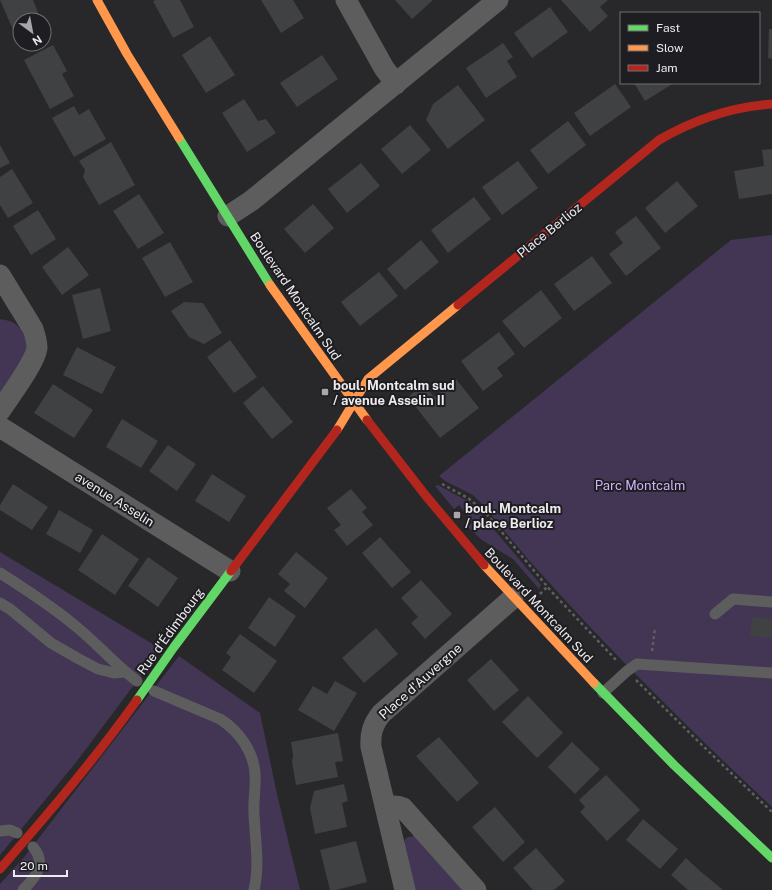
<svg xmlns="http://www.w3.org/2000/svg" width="772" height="890" font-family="'Public Sans',sans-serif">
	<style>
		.green { fill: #433654 }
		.building { fill: #404142 }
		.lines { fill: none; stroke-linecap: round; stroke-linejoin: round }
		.path { stroke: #5f5e60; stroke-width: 2.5; stroke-dasharray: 3 3; stroke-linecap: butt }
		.lane { stroke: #5e5d5e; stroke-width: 11 }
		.street { stroke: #5e5d5e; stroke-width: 21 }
		.fast { stroke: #63d668; stroke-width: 9 }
		.slow { stroke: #ff974d; stroke-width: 9 }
		.jam { stroke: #b3261e; stroke-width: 9 }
		.poi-dot { fill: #a8a6a9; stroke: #1e1d21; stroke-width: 1.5 }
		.labels { text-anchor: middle; stroke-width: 4; stroke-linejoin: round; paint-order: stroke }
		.street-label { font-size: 13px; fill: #edebee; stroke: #1e1d21 }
		.poi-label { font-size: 13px; font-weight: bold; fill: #edebee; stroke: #1e1d21; text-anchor: start }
		.park-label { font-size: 13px; fill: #d1b2fa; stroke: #1e1d21 }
	</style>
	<rect width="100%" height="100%" fill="#28272a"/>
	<path class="green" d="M772,235V807C690,730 610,651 535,567C517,547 500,525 482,504L473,495L445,481L439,476L731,240Z
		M0,319C3,320 7,320 10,321C23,326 30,343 26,356L0,394Z
		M438,485L469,502L474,506L541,585L539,589L513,559L482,540L468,527L472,522L459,505L454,509L435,486Z
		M0,552L161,649L77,761L0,855Z
		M179,656L260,713L277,794L300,890H0V884L25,856Z
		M415,836L462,890H415L404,843L405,839L408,837Z"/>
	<path class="building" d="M0,0H33L41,20H20V29L14,32Z
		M156,0H180L194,27L173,38L153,1Z
		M261,0H293L304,18L281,33Z
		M395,0H433L412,19Z
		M561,0H608L600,7L608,16L590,32Z
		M550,7L568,32L532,58L514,33Z
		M769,29H772V59L768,58Z
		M210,36L235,75L206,93L182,55Z
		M503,43L513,57L507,61L517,77L486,98L466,68Z
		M53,45L67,71L62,74L74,96L50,109L24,60Z
		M322,55L338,79L297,107L280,83Z
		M634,83H674L645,101Z
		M615,84L631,107L590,136L574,113Z
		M458,85L485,120L448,149L426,120L433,104Z
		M244,99L258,121L266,119L276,133L247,152L222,113Z
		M74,106L79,115L89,109L106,139L74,157L52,118Z
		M568,121L586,145L548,174L530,150Z
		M410,125L431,150L402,174L381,149Z
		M111,142L135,185L99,205L83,177L85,170L79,161Z
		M0,145L10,163L0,168Z
		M772,149V194L739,199L734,171L764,166L762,150Z
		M518,161L538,188L502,215L482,187Z
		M361,163L380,186L347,213L328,189Z
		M12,169L33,203L8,218L0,205V177Z
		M677,181L698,206L665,233L645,208Z
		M139,194L164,233L138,249L113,211Z
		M474,197L491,219L448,253L431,230Z
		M313,204L334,228L305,253L284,229Z
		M38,210L56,239L31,255L13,226Z
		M636,216L661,248L626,276L609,254L623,243L615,232Z
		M421,240L439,262L405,290L387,269Z
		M170,242L193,282L165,297L142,258Z
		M68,247L89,275L62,295L42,267Z
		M592,256L612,283L574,311L554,284Z
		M379,272L398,296L360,326L341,302Z
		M100,288L111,331L83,339L72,295Z
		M541,290L562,318L524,348L502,321Z
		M184,302L203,303L222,333L204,344L189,337L171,311Z
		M499,332L515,354L497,368L503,376L483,391L461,361Z
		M230,340L257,377L234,393L207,357Z
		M77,347L116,367L102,394L63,375Z
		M456,379L479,408L440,438L408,397L424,384L434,397Z
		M53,384L93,410L74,438L34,413Z
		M263,386L293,422L272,439L243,403Z
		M122,419L158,441L141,468L106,447Z
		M168,445L196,464L177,491L149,471Z
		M212,474L246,496L229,522L195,501Z
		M13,484L48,507L32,530L0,510V505Z
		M351,489L367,508L362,512L373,525L347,546L334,530L341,525L327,508Z
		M59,510L93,530L80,553L46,534Z
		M102,534L139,559L115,595L78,570Z
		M380,537L411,572L392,588L362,553Z
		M296,552L328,578L305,608L284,591L290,584L278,574Z
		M148,557L178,578L158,607L128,586Z
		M421,580L452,614L425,639L411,623L418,617L401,598Z
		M269,597L296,616L275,647L248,628Z
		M752,617L772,619V638L750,636Z
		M376,628L398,654L364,683L342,658Z
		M240,634L277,661L254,693L222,670L231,657L226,653Z
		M491,659L519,690L494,711L467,680Z
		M335,681L357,693L334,731L298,710L313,686L327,694Z
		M528,696L563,733L537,758L502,722Z
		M338,733L343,761L335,762L338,777L296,785L292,762L293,755L291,742Z
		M439,737L479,783L457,802L416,756Z
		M572,742L600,769L575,794L548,767Z
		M606,775L640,810L607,841L580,812L585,807L579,800Z
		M344,784L348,801L342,803L347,827L315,834L310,808L314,791Z
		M495,807L525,842L503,862L472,827Z
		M643,819L678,849L660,869L626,840Z
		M356,841L367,882L336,890H330L320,850Z
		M536,848L565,881L554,890H533L513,868Z
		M686,858L700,871L723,890H688L671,875Z"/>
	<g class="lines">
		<path class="path" d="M442,484L468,498L485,512L551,591L617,661
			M540,594L547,587
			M652,651L655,628
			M636,680L705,748L772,812"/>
		<path class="lane" d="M0,573C25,589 50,605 73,624C96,642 114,664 137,681
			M0,603L10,609L51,643L79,659L98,669L114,673L124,672
			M715,614L733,599L772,602
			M154,691L220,719C239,731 254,752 255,774C256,788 253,801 254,814C255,839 260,865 254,890
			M603,693L627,671L637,664L772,673
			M0,831L10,830L17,833
			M23,890C36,877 47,863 33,847"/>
		<path class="street" d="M346,0L384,68L396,84
			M228,216L251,201L498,0
			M0,275L33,329C35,335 37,342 37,348C35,363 9,397 0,411
			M0,427L230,571
			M386,807C392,806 397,805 403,808L476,890
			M405,890L371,747C370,733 373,724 381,714L513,598"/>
		<path class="fast" d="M179,138L270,285
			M594,683L674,765L772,858
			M137,700L174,647L231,571"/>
		<path class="slow" d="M97,0L127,54L179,138
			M270,285L367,420
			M337,430L368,379L458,305
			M484,565L594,683"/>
		<path class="jam" d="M458,305L659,140C695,119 731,107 772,104
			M367,420L426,496L484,565
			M231,571L337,430
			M0,869C48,814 95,759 137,700"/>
	</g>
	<g class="poi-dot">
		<rect x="321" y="388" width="8" height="8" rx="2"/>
		<rect x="453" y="511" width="8" height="8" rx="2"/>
	</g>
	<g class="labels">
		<g class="street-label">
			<text transform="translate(549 230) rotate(-39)" y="5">Place Berlioz</text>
			<text transform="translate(296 296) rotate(56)" y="5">Boulevard Montcalm Sud</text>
			<text transform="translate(115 499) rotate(32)" y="5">avenue Asselin</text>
			<text transform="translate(539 605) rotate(47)" y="5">Boulevard Montcalm Sud</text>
			<text transform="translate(170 631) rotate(-54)" y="5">Rue d'Édimbourg</text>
			<text transform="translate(420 681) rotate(-42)" y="5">Place d'Auvergne</text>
		</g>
		<g class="poi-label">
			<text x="333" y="390">boul. Montcalm sud<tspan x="333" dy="15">/ avenue Asselin II</tspan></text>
			<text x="465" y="513">boul. Montcalm<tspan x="465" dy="15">/ place Berlioz</tspan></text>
		</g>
		<g class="park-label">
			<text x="640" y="490">Parc Montcalm</text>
		</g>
	</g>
	<rect x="620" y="12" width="140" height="72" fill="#1e1d21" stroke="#716f73"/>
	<rect x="628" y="25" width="20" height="6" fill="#63d668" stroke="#716f73"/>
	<text x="656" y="32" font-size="12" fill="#edebee">Fast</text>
	<rect x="628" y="45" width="20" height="6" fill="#ff974d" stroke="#716f73"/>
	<text x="656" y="52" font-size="12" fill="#edebee">Slow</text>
	<rect x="628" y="65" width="20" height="6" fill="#b3261e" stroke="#716f73"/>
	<text x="656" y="72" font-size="12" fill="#edebee">Jam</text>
	<g transform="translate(32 32) rotate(148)"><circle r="19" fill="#1e1d21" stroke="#716f73"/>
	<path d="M0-3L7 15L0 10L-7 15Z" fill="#a8a6a9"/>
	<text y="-6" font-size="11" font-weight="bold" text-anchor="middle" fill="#edebee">N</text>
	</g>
	<path d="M14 870v6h53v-6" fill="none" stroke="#edebee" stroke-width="2"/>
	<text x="20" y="870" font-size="12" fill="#edebee" stroke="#1e1d21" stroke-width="3" paint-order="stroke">20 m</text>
</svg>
